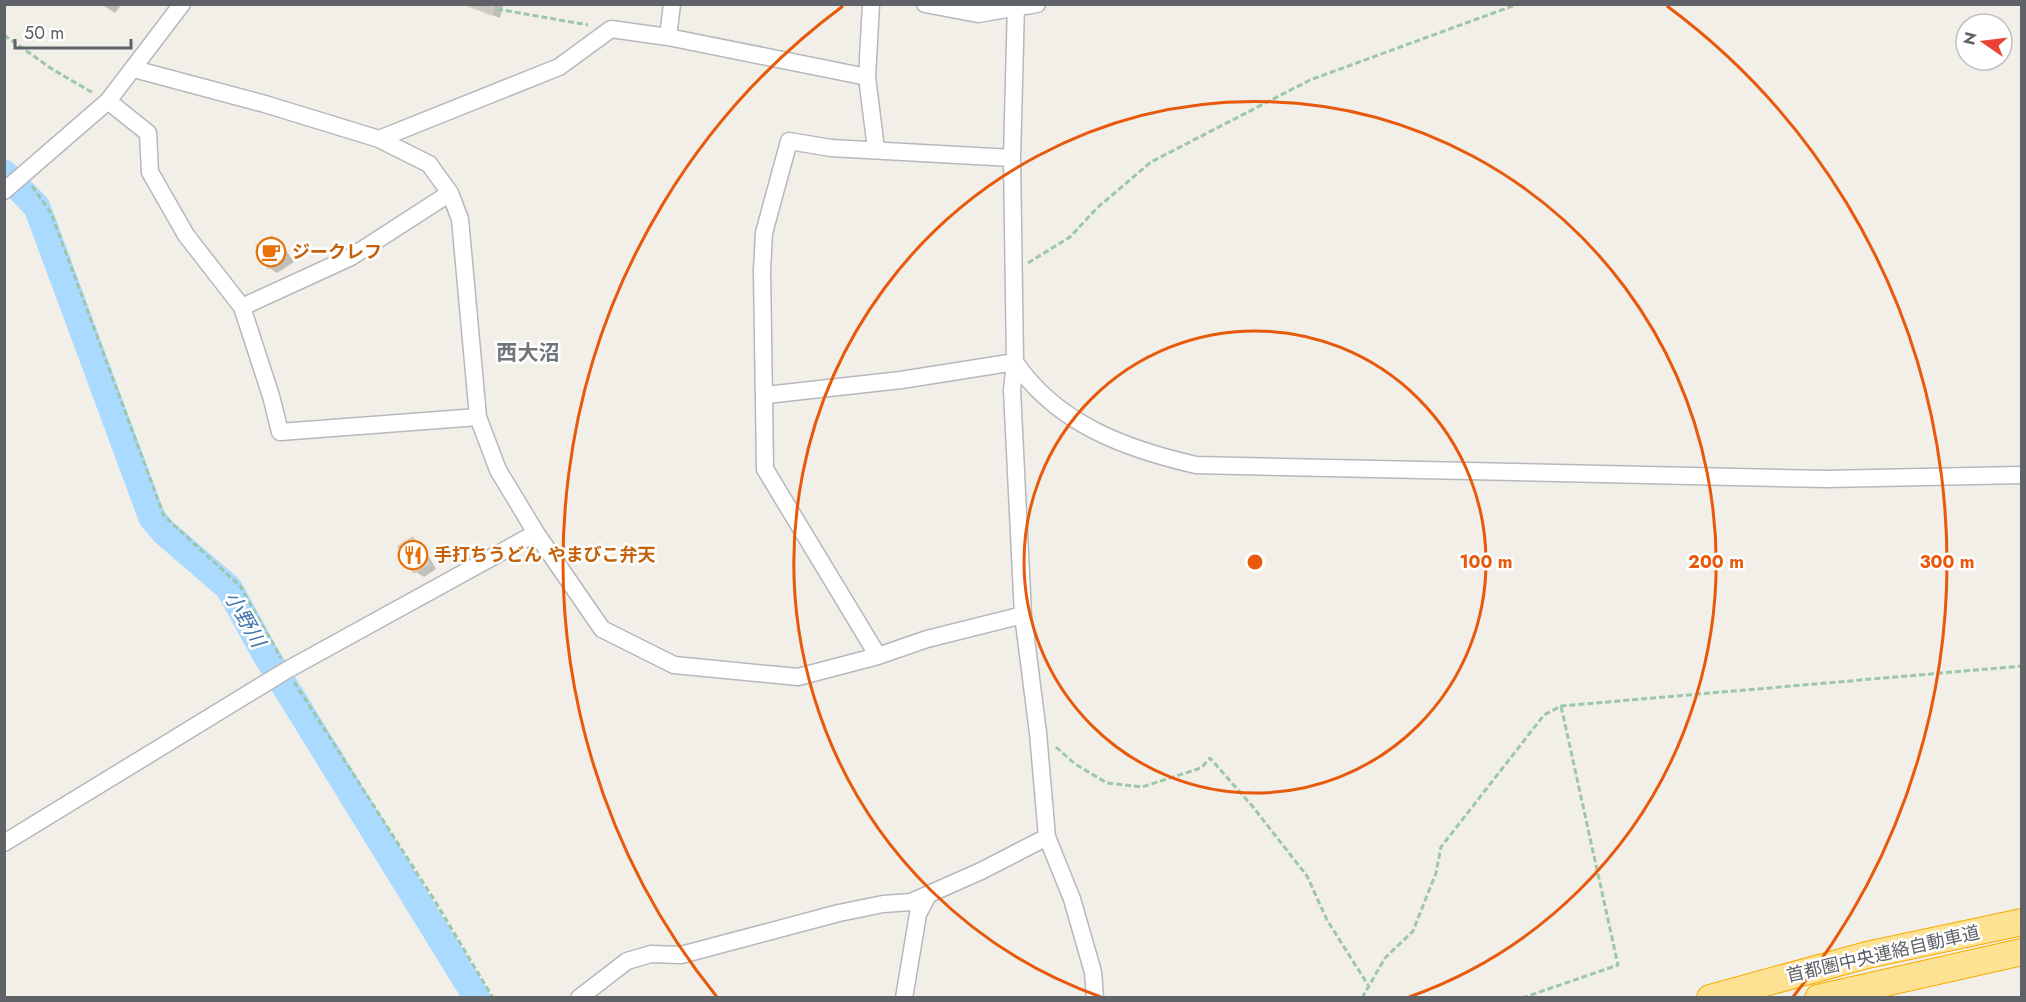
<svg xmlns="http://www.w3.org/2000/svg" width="2026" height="1002" font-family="Jost,'Noto Sans JP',sans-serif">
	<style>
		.shadow { fill: #0003 }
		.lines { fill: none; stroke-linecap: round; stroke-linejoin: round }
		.river { stroke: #aadaff; stroke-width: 27 }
		.building { fill: #cccac5; stroke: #d6d1c6; stroke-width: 1.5 }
		.minor-casing { stroke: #b5b8bc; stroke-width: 19 }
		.highway-casing { stroke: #f9ab00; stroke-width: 28 }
		.path { stroke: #9cc7a9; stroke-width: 3; stroke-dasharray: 6 3; stroke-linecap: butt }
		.minor { stroke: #fff; stroke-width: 16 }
		.highway { stroke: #fde293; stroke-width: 26 }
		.ring { fill: none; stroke: #e8590c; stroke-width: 3 }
		.labels { text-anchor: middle; stroke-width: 5; stroke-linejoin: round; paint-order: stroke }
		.food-label { font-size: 18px; font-weight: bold; fill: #c56008; stroke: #fff; text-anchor: start }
		.street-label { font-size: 18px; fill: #5f6368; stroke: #fff }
		.water-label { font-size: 20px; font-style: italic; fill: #4174aa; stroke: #fff }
		.quarter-label { font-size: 21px; font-weight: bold; fill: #70757a; stroke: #fff }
		.centre { fill: #e8590c; stroke: #fff; stroke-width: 3 }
		.ring-label { font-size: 18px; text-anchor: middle; font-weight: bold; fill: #e8590c; stroke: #fff; stroke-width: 5; stroke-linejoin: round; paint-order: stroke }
	</style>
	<rect width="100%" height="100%" fill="#f1efe8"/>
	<path class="shadow" d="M101,4H122L115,13Z
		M500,4L503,6L500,18L466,5Z
		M272,238L281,243L294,262L277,273L269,268Z
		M413,539L421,544L436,569L424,577L416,572L400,547Z"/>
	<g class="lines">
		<path class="river" d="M4,173L37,207L152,518L164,532L229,588L264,652L477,998"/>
	</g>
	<path class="building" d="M464,4H494L491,15Z
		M272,236L286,257L268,269L256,246Z
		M413,537L429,564L414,573L398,546Z"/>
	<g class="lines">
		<g class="minor-casing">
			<path id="minor" d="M871,4L867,77L876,149
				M925,4L978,14L1037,4
				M1016,4L1012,158L1015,362L1012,390L1023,615L1038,733L1047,837L1072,899L1093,972L1095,998
				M668,37L672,4
				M134,69L265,104L379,139L429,164L450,193L351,257L242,307
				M108,101L148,133L150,172L186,235L242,307L271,396L280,432L478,417
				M379,139L559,67L611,29L668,37L867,77
				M1012,158L831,148L789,141L764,233L762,270L765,469L878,656L927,639L1023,615
				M4,191L108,101L182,4
				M450,193L460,219L478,417L498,470L536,533L602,629L674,665L798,677L878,656
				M1015,362C1057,424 1126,449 1196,465L1826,479L2022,475
				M766,395L901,380L1015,362
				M4,843L287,670L536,533
				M579,998L627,961L651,954L681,955L839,913L883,904L911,902L981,871L1047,837
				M904,998L918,914L927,897"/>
		</g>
		<g class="highway-casing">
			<path id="highway" d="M1710,998L1867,955L2022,922
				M1818,998L2022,952"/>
		</g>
		<path class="path" d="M497,9L588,25
			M4,35L52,69L93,93
			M32,186L51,213L164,516L240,586L281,658
			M1028,263L1070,237L1097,208L1151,162L1310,80L1518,4
			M294,682L435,901L493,998
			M1056,747L1075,764L1107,783L1142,787L1201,768L1210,758L1253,807L1307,876L1327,920L1368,985
			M1362,998L1385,958L1413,931L1436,873L1441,847L1544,715L1561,706L2022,666
			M1522,998L1618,965L1561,706"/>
		<use href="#minor" class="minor"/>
		<use href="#highway" class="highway"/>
	</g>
	<g class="ring">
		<circle cx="1255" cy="562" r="231"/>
		<path d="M1101 997A461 461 0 1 1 1409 997"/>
		<path d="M717 997A692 692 0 0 1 843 6M1667 6A692 692 0 0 1 1793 997"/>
	</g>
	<defs>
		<g id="cafe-ring" transform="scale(1.5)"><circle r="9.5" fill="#fff" stroke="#e8710a" stroke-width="1.5"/><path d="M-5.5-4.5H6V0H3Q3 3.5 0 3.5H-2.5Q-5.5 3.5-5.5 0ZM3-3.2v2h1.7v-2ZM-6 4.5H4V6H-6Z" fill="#e8710a"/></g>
		<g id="restaurant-ring" transform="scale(1.5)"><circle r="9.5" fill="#fff" stroke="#e8710a" stroke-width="1.5"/><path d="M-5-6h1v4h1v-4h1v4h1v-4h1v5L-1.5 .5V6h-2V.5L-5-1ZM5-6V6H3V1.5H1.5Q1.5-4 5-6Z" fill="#e8710a"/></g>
	</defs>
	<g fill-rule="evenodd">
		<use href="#cafe-ring" x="271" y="252"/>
		<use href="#restaurant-ring" x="413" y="555"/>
	</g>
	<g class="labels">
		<g class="food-label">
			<text x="292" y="258">ジークレフ</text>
			<text x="434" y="561">手打ちうどん やまびこ弁天</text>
		</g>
		<g class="street-label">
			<text transform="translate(1883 954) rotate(-13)" y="6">首都圏中央連絡自動車道</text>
		</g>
		<g class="water-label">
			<text transform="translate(245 619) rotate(60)" y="7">小野川</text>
		</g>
		<g class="quarter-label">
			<text x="528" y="360">西大沼</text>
		</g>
	</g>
	<circle cx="1255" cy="562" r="9" class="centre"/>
	<g class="ring-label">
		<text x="1486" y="568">100 m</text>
		<text x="1716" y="568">200 m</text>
		<text x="1947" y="568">300 m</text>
	</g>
	<rect width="2026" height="1002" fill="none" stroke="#5f6368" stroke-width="12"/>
	<g transform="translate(1984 42) rotate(284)"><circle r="28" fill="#ffffff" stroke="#bfc1c3" stroke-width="1.5"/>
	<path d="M0-4.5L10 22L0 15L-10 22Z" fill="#ea4335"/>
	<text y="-9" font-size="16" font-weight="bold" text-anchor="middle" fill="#5f6368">N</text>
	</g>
	<path d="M15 39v9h116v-9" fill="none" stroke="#5f6368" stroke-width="3"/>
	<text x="24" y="39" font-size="18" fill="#5f6368" stroke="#ffffff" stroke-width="4.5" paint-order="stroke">50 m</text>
</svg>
